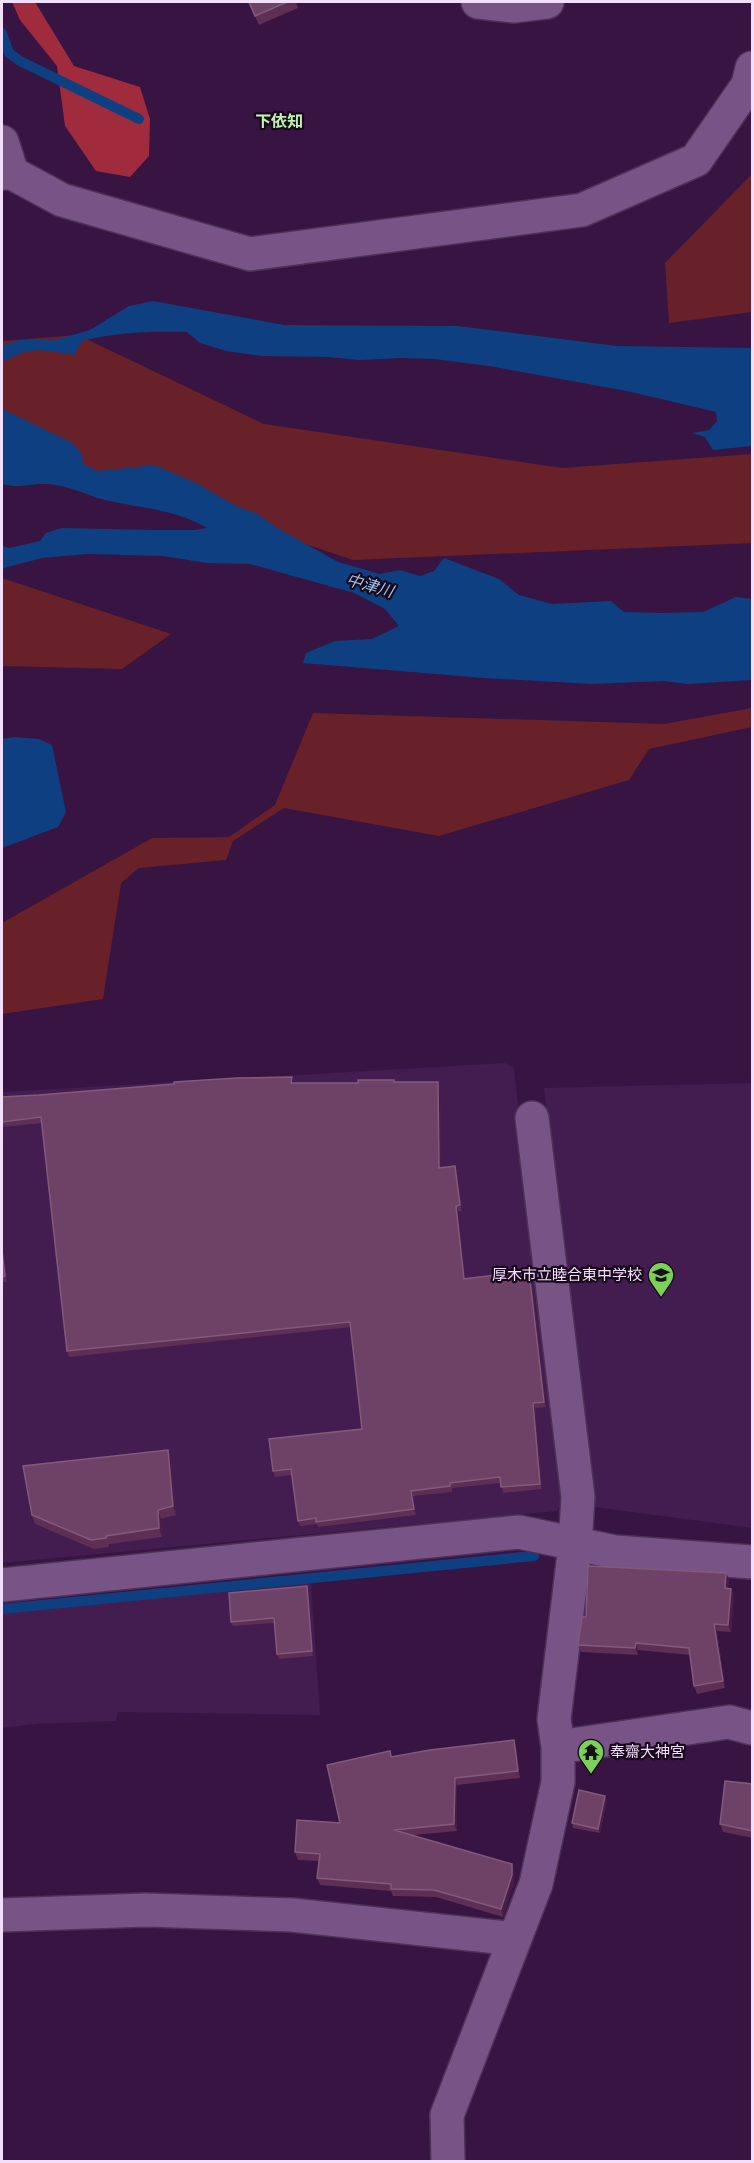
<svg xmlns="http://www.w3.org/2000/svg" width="754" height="2163" font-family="Rubik,'Noto Sans JP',sans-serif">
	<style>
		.built { fill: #431c50 }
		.green { fill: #682129 }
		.forest { fill: #a02b3c }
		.water { fill: #0e4081 }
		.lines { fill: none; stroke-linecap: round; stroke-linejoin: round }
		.stream { stroke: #0e4081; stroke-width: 10 }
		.minor-casing { stroke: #4d3156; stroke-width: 36 }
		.minor { stroke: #785385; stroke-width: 33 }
		.wall { fill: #5d2f54 }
		.shaded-wall { fill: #471c45 }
		.building { fill: #6d4266; stroke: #825a7d; stroke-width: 1.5 }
		.labels { text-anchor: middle; stroke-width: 4.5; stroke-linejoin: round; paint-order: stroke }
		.poi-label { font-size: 15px; fill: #f3defb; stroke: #17081c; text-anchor: end }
		.neighbourhood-label { font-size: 16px; font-weight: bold; fill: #c1f0af; stroke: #17081c }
		.water-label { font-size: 16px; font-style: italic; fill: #a1c1ee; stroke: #17081c }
	</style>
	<rect width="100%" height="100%" fill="#371442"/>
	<path class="built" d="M505,1063L514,1068L562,1502L557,1511L2,1563V1092Z
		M752,1083V1528L594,1507L544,1088Z
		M311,1582L320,1715L118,1712L116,1721L36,1724L2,1728V1606Z"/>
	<path class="green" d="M752,174V312L669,323L665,263Z
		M78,335L264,424L562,468L752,454V543L353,560L2,442V341Z
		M2,578L171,634L122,669L2,666Z
		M752,708V727L649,749L629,780L439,836L284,808L233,841L226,860L139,868L121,883L103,999L2,1014V923L152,838L229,837L275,805L313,713L664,724Z"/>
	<path class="forest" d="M12,2H35L74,66L140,87L150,119L149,156L130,177L96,171L65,126L57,66L20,20Z"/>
	<path class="water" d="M153,301L284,325L458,326L617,346L752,348V446L713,450L705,437L692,433L709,430L717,421L716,412L627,391L489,366L435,359L401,358L359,360L329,357L262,356L226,351L200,343L187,332C152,331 117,332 82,341L74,355C43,350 29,345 2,363V346L19,340L59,339L90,330L129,306Z
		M2,409L71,442L82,454L83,464L98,471L155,465L198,484L238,507L256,513L279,529L338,562L380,574L400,570L420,576L434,571L444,558L499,579L519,595L552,604L611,601L624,612L660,613L703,612L736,597L752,599V680L688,684L664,681L592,684L484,678L303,663L306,653L335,641L372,639L399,626L385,609L354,593L250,564L207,563L163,556L87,554L42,558L4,568L2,571V542L3,546L9,548L40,541L46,533L62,528L155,530H195L207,528C175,509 140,508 105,500C86,495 67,485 47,484C29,483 20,489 2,484Z
		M14,737L39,739L52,745L66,812L58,827L2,848V739Z"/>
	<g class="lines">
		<path class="stream" d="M2,33L9,53L20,61L139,119
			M2,1609L534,1556"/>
		<g class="minor-casing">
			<path id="minor" d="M478,2L514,6L547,2
				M2,142L12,173
				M2,173H12L62,200L250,254L582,210L696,160L748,85L752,68
				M2,1585L519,1532L615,1552L752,1562
				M558,1747L729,1722L752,1728
				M2,1915L146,1910L292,1915L515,1939
				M448,2162L447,2115L536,1884L558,1782V1747L554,1719L575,1546L578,1497L532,1118"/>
		</g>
		<use href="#minor" class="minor"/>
	</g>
	<path class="wall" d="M248,2H296L298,8L259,25Z
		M394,1080L395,1082H438L440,1087L441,1167L455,1166L457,1172L462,1211H458L465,1278L529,1271L531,1276L546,1407L535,1408L542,1489L503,1493L501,1483L452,1488V1492L413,1496L416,1515L318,1527L317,1524L300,1526L298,1521L292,1475L275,1477L273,1471L362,1429L351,1327L69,1357L67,1351L42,1123L2,1127V1097L294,1083H358Z
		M2,1241L7,1282H2Z
		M168,1450L171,1459L176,1515L161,1519L162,1537L109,1544V1547L94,1549L35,1524L32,1515Z
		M726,1573L729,1580L728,1588L731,1589L734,1596L731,1632L717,1631L725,1688L697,1694L694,1686L690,1655L638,1650V1655L581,1652L578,1645L586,1617Z
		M307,1586L308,1591L313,1656L279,1659L277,1654L274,1623L233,1626L231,1622Z
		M516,1747L520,1778L457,1785V1831L414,1835L514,1871V1882L503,1917L436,1897L393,1896L391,1891L320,1885L317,1878L319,1861L298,1860L295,1852L340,1823L390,1751L392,1757Z
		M753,1784V1838L723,1832L720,1824Z
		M607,1800L600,1833L573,1828L572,1823Z"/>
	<path class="shaded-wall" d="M438,1082L440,1087L441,1173L439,1168Z
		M455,1166L457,1172L462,1211L460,1205Z
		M456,1206L458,1211L466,1284L464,1279Z
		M2,1241L7,1282L5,1276L2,1251Z
		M529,1271L531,1276L546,1407L544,1402Z
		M533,1403L535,1408L542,1489L540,1484Z
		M168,1450L171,1459L176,1515L173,1506Z
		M411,1491L413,1496L416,1515L414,1509Z
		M158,1510L161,1519L162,1537L159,1528Z
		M726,1573L729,1580L727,1595L725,1588Z
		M307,1586L308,1591L313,1656L312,1651Z
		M731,1589L734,1596L731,1632L728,1625Z
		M714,1624L717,1631L725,1688L723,1681Z
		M636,1643L638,1650V1655L635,1648Z
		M514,1740L516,1747L520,1778L518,1771Z
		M455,1778L457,1785V1831L454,1824Z
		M605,1796L607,1800L600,1833L598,1829Z
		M512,1864L514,1871V1882L503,1917L501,1909Z"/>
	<path class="building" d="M249,2H287L255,16Z
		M292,1077L291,1083H358V1080H394V1082H438L439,1168L455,1166L460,1205L456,1206L464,1279L529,1271L544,1402L533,1403L540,1484L501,1487L500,1477L450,1483V1486L411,1491L414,1509L316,1522V1518L298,1521L291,1469L273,1471L269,1439L362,1429L350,1322L67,1351L41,1117L2,1122V1097L39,1095L174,1084V1082L237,1078Z
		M2,1251L5,1276L2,1277Z
		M168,1450L173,1506L158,1510L159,1528L106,1536V1538L91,1540L32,1515L23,1466Z
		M588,1566L726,1573L725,1588L731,1589L728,1625L714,1624L723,1681L694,1686L689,1648L636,1643L635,1648L578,1645L582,1617H586Z
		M307,1586L312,1651L277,1654L274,1618L231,1622L229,1593Z
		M514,1740L518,1771L455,1778L454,1824L394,1830L512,1864V1875L501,1909L434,1890L391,1889V1884L317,1878L320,1854L295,1852L297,1820L340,1823L327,1765L390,1751L391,1757L430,1750Z
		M725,1781L753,1784V1831L720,1824Z
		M579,1790L605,1796L598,1829L572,1823Z"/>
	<defs>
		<g id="school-pin" transform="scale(1.35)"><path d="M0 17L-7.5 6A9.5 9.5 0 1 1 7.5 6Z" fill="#7bd155" stroke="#17081c"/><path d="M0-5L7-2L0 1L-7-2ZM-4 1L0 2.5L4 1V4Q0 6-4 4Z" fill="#111"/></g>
		<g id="temple-pin" transform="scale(1.35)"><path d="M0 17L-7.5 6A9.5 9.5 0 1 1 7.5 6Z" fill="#7bd155" stroke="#17081c"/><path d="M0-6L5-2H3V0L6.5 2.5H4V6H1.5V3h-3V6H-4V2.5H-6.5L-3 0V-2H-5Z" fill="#111"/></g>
	</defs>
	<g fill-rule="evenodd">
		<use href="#school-pin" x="661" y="1275"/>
		<use href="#temple-pin" x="591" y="1752"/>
	</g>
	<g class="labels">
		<g class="poi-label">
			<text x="642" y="1280">厚木市立睦合東中学校</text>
			<text x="610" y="1757" text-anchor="start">奉齋大神宮</text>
		</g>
		<g class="neighbourhood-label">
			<text x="279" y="127">下依知</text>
		</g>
		<g class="water-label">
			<text transform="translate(370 585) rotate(16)" y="6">中津川</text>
		</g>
	</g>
	<rect width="754" height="2163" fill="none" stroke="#f3defb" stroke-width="6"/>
</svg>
